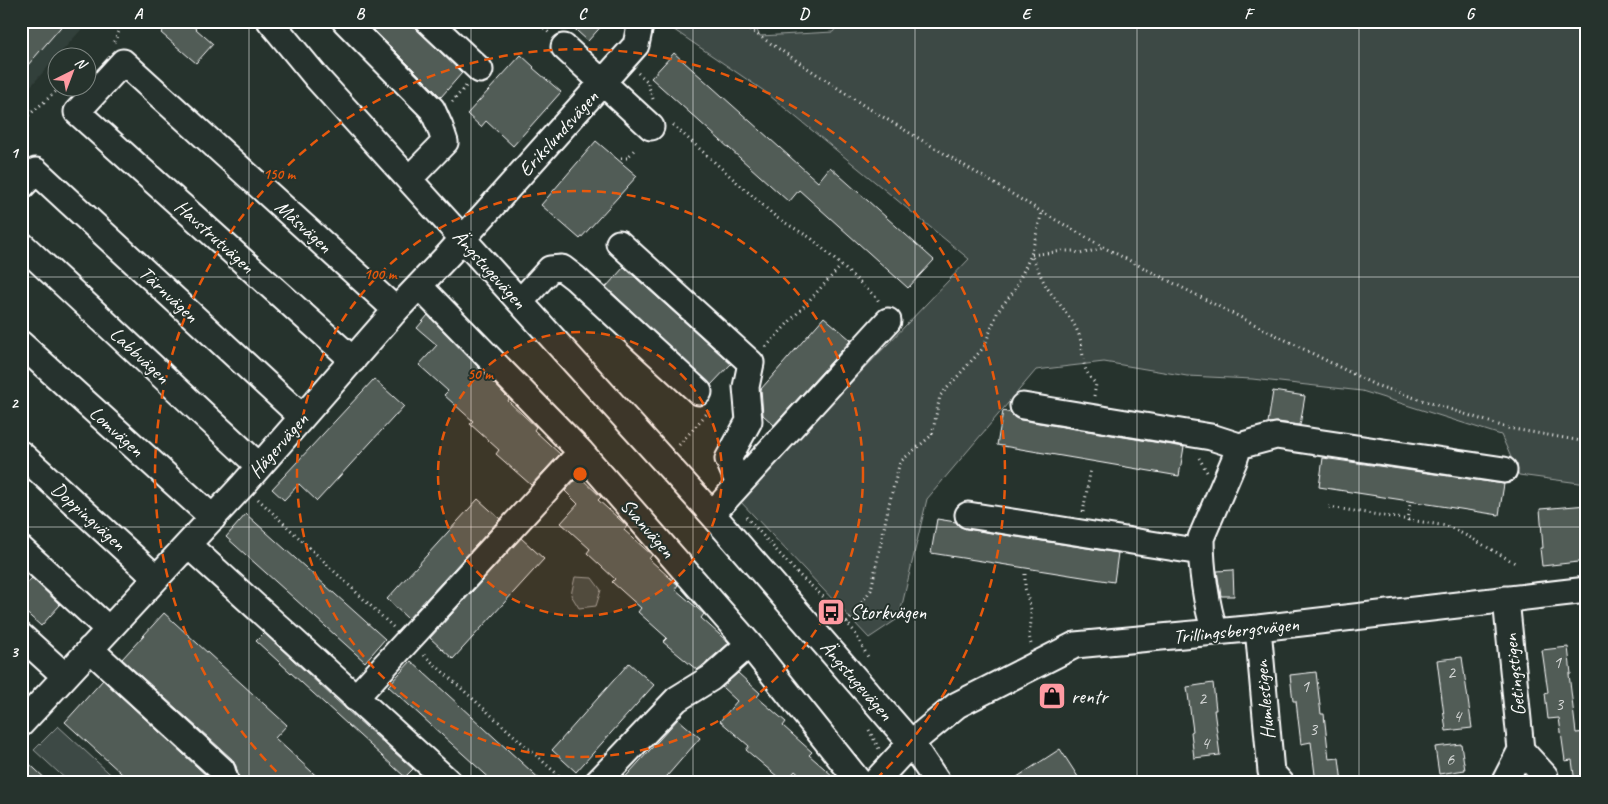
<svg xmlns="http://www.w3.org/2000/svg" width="1608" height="804" font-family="Caveat,sans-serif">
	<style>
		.built { fill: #333f3a }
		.green { fill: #3e4944; stroke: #9ea4a2 }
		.building { fill: #515c57; stroke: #fff }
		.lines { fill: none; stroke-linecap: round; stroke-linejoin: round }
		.minor-casing { stroke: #fff; stroke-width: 29 }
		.path { stroke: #fff; stroke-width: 3; stroke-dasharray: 1 4; stroke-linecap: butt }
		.minor { stroke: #26332d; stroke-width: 25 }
		.grid { fill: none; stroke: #fff; stroke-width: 1; stroke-opacity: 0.55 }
		.ring { fill: none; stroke: #e8590c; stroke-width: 2.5; stroke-dasharray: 9 6 }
		.labels { text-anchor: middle; stroke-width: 4; stroke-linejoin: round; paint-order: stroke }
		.number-label { font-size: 18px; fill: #d4d6d5 }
		.street-label { font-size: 20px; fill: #fff; stroke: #26332d }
		.poi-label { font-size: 20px; fill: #fff; stroke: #26332d; text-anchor: start }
		.centre { fill: #e8590c; stroke: #26332d; stroke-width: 2.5 }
		.ring-label { font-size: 15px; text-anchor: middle; font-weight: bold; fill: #e8590c; stroke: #26332d; stroke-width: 4; stroke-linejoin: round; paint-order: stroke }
		.neatline { fill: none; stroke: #fff; stroke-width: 2 }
		.grid-label { font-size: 16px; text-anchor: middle; font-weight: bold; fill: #fff }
	</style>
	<rect width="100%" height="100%" fill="#26332d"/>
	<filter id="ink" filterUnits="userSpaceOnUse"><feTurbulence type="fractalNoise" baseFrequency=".02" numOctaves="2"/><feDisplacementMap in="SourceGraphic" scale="10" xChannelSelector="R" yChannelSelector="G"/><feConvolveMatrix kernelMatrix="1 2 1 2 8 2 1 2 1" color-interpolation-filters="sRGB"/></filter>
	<g filter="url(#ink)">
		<path class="built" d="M21,21H89L21,97Z"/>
		<path class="green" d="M661,21H752L760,36L833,32L841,21H1587V484L1519,475L1501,435L1362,391L1252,379L1187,376L1104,362L1036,370L927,499L899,618L869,638L739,500L969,259L764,91Z
			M575,577L592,578L601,590L596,606L579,608L571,595Z
			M58,726L120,783H70L34,750Z"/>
		<path class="building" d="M29,21H66L21,73V30Z
			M171,21H187L213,44L196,63L161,33Z
			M365,21H408L462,73L441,97Z
			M566,21H606L588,41Z
			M674,53L818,182L830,167L934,260L908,288L799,190L789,202L651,78Z
			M521,55L534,67L533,68L561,92L513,146L486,121L481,127L467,114Z
			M596,141L637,176L580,239L541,205Z
			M624,267L731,364L711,385L606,287Z
			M428,315L509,399L508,401L536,427L534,430L560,454L531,485L496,454L499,450L470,424L473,421L444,395L448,391L419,365L437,345L417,328Z
			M824,317L851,340L774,425L763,415L761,389Z
			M374,379L404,406L317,501L299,484L284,500L272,489Z
			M1273,391L1305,396L1300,425L1278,422L1268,423Z
			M1003,411L1011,413L1014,417L1021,420L1184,447L1179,476L997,445Z
			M1323,458L1504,484L1499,515L1319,487Z
			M579,476L601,497L598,500L627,526L624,530L652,555L649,559L678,585L675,589L704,614L701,618L729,643L702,666L697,670L663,642L667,638L638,612L641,608L612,582L615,579L587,553L590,549L561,523L578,504L565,491Z
			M478,499L500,519L408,619L387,599Z
			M1587,505V561L1542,566L1540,548H1543L1540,509Z
			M246,514L385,639L365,662L226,537Z
			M937,519L956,522L959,526L966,529L1118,553L1114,582L931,553Z
			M521,538L544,559L453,659L430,638Z
			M1233,570L1234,596H1221L1217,571Z
			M32,578L60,605L41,626L21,608V590Z
			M164,613L287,725L275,738L324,783H240L236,766L232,759L122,659Z
			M264,633L346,709L413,769L405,777L256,641Z
			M1568,647L1571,674H1569L1576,733L1587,732V783H1575L1572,760L1565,761L1559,718L1548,719L1545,693L1548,692L1542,650Z
			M1462,657L1472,728L1446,731L1437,660Z
			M411,661L544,783H495L388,686Z
			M629,663L654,685L576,772L552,750Z
			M1316,672L1321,714H1324L1329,759L1339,758L1342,783H1316L1311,742L1301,744L1296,701H1293L1290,675Z
			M738,673L760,693L757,697L786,722L783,726L812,752L809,755L841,783H809L795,771L785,783L746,750L749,746L720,721L737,701L722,687Z
			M103,680L209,778L211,783H132L65,722Z
			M1213,683L1216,710H1214L1220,755L1194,758L1191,732L1193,731L1187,687Z
			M678,719L700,738L661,783H620Z
			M1461,744L1465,770L1439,774L1435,747Z
			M1060,749L1082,783H1008Z
			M21,756L50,783H21Z"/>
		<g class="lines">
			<g class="minor-casing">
				<path id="minor" d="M270,21L317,78L712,514L911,743L938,783
					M345,21L432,109L440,127L445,142L409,179
					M428,21L480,70
					M564,47L651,127
					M21,187L36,171L302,417
					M619,243L751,363L746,387L749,421L728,459L739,484
					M21,244L259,466
					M419,286L581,452L749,644L860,783
					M520,302L550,269L562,268L575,278L699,392
					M21,344L213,518
					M353,360L77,112L123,62L396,310
					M1023,406L1211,437L1239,446L1276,436L1504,470
					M21,454L156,578
					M712,514L888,321
					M968,515L1201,552
					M188,545L450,783
					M21,549L108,629
					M1258,628L1271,772L1281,783
					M1215,632C1206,604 1201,568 1201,538L1234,461L1239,446
					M21,636L65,676
					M90,649L222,770L226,783
					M355,698L581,452
					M21,724L243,485L396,310L450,253L636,45L641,21
					M1521,750L1545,776L1546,783
					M597,783L677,699L711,678L749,644
					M874,783L911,743L957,705L1075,645L1258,628L1587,590
					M1504,783L1521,750L1506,599"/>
			</g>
			<path class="path" d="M537,21L549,33
				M737,21L863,105L1042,212L1105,248L1210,302L1375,385L1508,428L1587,442
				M114,42L124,21
				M638,73L647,81L653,99
				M452,102L466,86
				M21,122L60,88
				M673,125L777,218L811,238L877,298L879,302
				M621,158H627L636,148
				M766,347L841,266
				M1094,396L1096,384C1078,366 1086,355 1079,335C1072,316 1057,303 1046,286C1040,276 1037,265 1031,255L1063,251H1074L1080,254L1104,248
				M679,445L709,411
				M1199,458L1207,472
				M258,499L393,627
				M1329,507L1447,526L1471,538L1515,563
				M1083,512L1091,468
				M746,517L798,574L829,602L854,631L869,659
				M1408,521L1410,505
				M1025,574V588L1031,610V622L1029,635L1031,644
				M847,623L871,590L889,504L900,462L932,435L940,396L984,347L998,311L1014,291L1031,255L1042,212
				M424,655L567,783
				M869,730L879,749"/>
			<use href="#minor" class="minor"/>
		</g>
	</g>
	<path class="grid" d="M249,21V783M471,21V783M693,21V783M915,21V783M1137,21V783M1359,21V783M21,277H1587M21,527H1587"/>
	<circle cx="580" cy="474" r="142" fill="#e8590c" fill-opacity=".12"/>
	<g class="ring">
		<circle cx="580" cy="474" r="142"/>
		<circle cx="580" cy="474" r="283"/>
		<path d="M287 782A425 425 0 1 1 873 782"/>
	</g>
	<defs>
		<g id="bus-square" transform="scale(1.4375)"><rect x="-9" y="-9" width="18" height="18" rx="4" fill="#ff9aa2" stroke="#26332d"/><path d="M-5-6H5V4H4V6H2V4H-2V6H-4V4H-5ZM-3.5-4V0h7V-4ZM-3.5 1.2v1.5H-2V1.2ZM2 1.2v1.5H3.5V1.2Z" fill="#111"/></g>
		<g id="shop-square" transform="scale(1.4375)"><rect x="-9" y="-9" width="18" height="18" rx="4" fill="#ff9aa2" stroke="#26332d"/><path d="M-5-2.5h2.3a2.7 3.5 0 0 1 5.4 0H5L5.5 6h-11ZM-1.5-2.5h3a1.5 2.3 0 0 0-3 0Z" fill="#111"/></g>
	</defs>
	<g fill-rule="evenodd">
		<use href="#bus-square" x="831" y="612"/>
		<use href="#shop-square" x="1052" y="696"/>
	</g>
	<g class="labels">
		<g class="number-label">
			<text x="1557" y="668">1</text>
			<text x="1451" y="678">2</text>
			<text x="1305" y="692">1</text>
			<text x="1202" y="704">2</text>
			<text x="1559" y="710">3</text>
			<text x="1457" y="722">4</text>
			<text x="1313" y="735">3</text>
			<text x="1205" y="749">4</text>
			<text x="1450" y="765">6</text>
		</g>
		<g class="street-label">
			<text transform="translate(558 133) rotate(-48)" y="7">Erikslundsvägen</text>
			<text transform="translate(304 226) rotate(42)" y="7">Måsvägen</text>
			<text transform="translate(215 236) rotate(42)" y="7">Havstrutvägen</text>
			<text transform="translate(490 269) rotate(48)" y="7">Ängstugevägen</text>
			<text transform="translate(169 294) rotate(43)" y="7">Tärnvägen</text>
			<text transform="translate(140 355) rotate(43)" y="7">Labbvägen</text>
			<text transform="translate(117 431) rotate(42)" y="7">Lomvägen</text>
			<text transform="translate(278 445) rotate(-49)" y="7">Hägervägen</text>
			<text transform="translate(89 516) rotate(42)" y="7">Doppingvägen</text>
			<text transform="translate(648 528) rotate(49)" y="7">Svanvägen</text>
			<text transform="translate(1236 630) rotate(-6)" y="7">Trillingsbergsvägen</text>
			<text transform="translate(1514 675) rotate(-96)" y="7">Getingstigen</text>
			<text transform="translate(857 680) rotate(49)" y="7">Ängstugevägen</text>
			<text transform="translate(1264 700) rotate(-95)" y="7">Humlestigen</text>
		</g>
		<g class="poi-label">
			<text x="850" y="619">Storkvägen</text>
			<text x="1071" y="703">rentr</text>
		</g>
	</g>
	<circle cx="580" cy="474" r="8" class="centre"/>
	<g class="ring-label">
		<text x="279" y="179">150 m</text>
		<text x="380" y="279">100 m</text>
		<text x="480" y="379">50 m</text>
	</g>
	<rect width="1608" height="804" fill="none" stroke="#26332d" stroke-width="55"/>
	<g transform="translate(72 72) rotate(42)"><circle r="24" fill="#26332d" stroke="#7d8581"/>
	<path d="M0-4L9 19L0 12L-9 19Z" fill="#ff9aa2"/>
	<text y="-8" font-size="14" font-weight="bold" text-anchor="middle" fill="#ffffff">N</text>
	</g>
	<rect x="28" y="28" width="1552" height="748" class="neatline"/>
	<g class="grid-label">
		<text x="138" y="19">A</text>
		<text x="360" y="19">B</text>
		<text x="582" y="19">C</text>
		<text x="804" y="19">D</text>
		<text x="1026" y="19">E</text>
		<text x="1248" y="19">F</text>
		<text x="1470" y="19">G</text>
		<text x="14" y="158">1</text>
		<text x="14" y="408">2</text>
		<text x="14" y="657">3</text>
	</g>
</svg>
